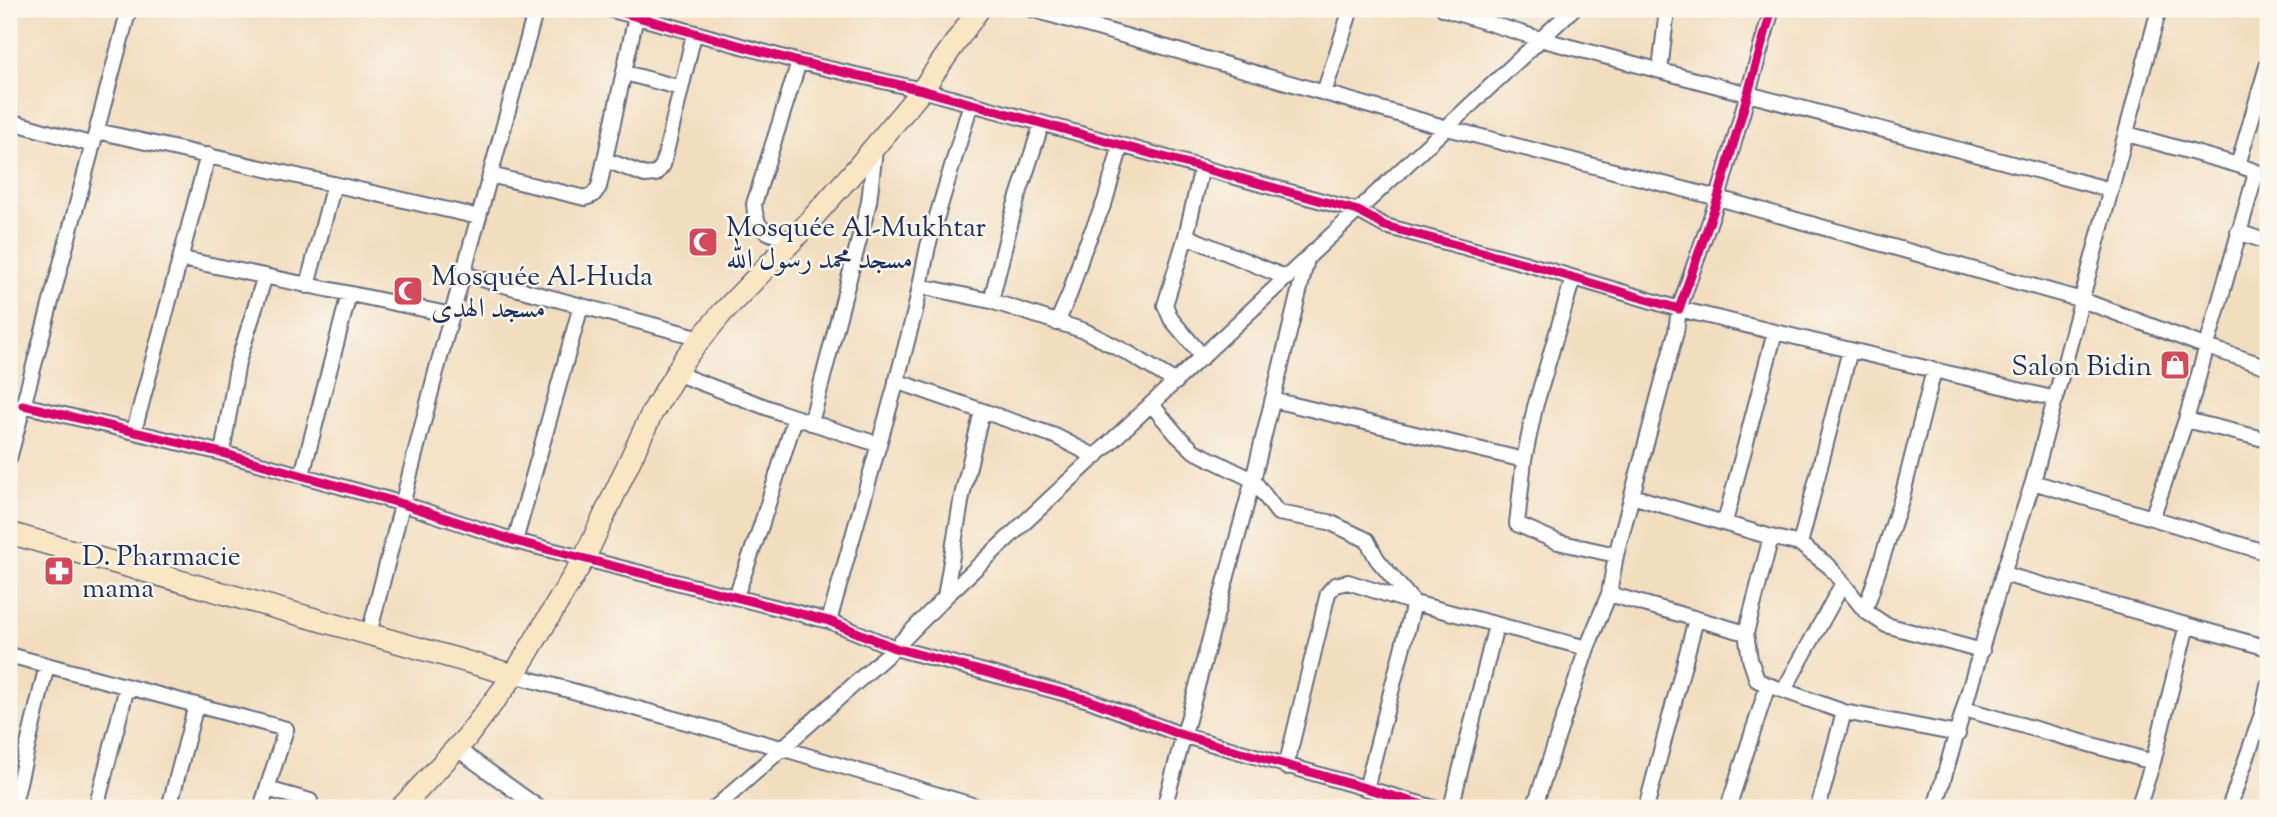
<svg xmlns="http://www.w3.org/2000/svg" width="2277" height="817" font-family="'Sorts Mill Goudy',Amiri,serif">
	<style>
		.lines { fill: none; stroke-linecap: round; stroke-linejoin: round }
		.street-casing { stroke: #666c80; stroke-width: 18 }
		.secondary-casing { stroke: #666c80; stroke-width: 24 }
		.street { stroke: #fff; stroke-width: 14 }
		.secondary { stroke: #fbe6c4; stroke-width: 21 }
		.cycleway-casing { stroke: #fbf7ec; stroke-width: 13 }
		.cycleway { stroke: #d6006c; stroke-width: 9 }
		.labels { text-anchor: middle; stroke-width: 5; stroke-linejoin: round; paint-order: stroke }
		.poi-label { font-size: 28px; fill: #1b2f5e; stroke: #fbf7ec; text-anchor: start }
	</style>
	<rect width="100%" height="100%" fill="#fbf7ec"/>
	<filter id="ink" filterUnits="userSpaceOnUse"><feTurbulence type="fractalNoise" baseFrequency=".0143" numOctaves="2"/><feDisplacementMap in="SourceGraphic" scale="14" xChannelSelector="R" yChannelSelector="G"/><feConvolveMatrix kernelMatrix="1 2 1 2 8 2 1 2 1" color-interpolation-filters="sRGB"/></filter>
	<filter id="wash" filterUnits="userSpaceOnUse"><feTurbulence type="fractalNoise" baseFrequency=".00686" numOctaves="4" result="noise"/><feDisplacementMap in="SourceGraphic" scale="28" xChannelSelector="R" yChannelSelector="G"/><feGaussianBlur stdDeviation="1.57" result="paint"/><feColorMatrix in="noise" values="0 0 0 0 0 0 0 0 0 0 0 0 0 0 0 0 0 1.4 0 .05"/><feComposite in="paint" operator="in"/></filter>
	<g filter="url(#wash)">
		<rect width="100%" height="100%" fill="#f2ddbf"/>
	</g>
	<g filter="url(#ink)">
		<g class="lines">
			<g class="street-casing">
				<path id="street" d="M609,9L799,62L922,90L1358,211L1385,226L1524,263L1679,309L1718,198L1772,9
					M1031,9L1447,128L1718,198L2082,300L2207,347L2268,367
					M1444,9L1540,39L2111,190
					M1660,71L1667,9
					M625,73L681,88
					M1324,93L1351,9
					M9,121L93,145
					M97,131L479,217
					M2127,134L2238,165L2268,176
					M606,160L645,175L656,174L663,165L694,34
					M2238,165L2268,63
					M1202,167L1186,236L1165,305L1171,319L1203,357
					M490,175L585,198L593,195L599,187L636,16
					M2238,232L2268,242
					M1186,236L1287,278
					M792,241C767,231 756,234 754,204L799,62
					M182,259L452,315
					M463,274L701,338
					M1573,278L1535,407L1524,460L1517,524L1558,542L1616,555
					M307,286L334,184
					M920,286L991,301L1014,209L1042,123
					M991,301L1085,331L1128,353L1176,382
					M1057,323L1070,293L1083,252L1105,201L1121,145
					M1850,350L2056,399
					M675,373L779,412L877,444
					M896,381L1055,436L1096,457
					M1273,400L1524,460
					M23,405L222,453L403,504L515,541L829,621L895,648L1089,700L1182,735L1434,808
					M1152,405L1177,435L1194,451L1253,480L1278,513L1329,522L1367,540L1377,559L1414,603L1366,789
					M2186,420L2268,440
					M811,423L869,202L875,149
					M134,431L208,155
					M222,453L238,362L265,276
					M9,459L129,9
					M302,475L349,294
					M2033,482L2268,553
					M1632,496L1771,537L1800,544L1829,566L1865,611L1886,625L1982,651
					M2152,518L2186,420L2256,173
					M1725,522L1775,332
					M515,541L581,306
					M2003,574L2268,648
					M1609,594L1746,633L1750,659L1757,680L1768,685L1728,808
					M736,596L761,526L795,418
					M945,597L962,496L982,411
					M1865,611L1902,497L1934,370
					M829,621L894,391L915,311L928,246L971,103
					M1746,633L1771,537
					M369,634L436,372L536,9
					M9,655L286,729L267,789L310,801
					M514,675L781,748L982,808
					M1768,685L1844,712L1958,734
					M1784,690L1842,585
					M1964,709L2153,762
					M456,748L539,808
					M1286,767L1328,593L1335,585L1348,582L1414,603L1587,648
					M13,808L47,665
					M96,808L127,687
					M169,808L196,705
					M261,808L267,789
					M715,808L895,648L945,597L1573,9
					M1164,808L1253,480L1307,259
					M1451,808L1496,625
					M1534,808L1587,648L1609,594L1616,555L1676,332L1679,309L1850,350L1800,544
					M1646,808L1696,619
					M1818,808L1844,712
					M1935,808L2003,574L2033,482L2159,9
					M2138,808L2153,762L2187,625
					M2229,808L2262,714L2268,685"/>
			</g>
			<g class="secondary-casing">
				<path id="secondary" d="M9,533L514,675
					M401,808L466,738L514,675L585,557L652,413L685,358L722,313L792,241L857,168L922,90L979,9"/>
			</g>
			<use href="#street" class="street"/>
			<use href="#secondary" class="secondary"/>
			<g class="cycleway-casing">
				<path id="cycleway" d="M609,9L799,62L922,90L1358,211L1385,226L1524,263L1679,309L1718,198L1772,9
					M23,405L222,453L403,504L515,541L829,621L895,648L1089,700L1182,735L1434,808"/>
			</g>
			<use href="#cycleway" class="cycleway"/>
		</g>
	</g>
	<defs>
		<g id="mosque-square" transform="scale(1.575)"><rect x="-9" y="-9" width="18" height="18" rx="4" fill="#d1495b" stroke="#fbf7ec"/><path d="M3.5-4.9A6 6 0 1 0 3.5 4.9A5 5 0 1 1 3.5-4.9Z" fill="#fff"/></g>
		<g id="shop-square" transform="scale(1.575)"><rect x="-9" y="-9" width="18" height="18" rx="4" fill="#d1495b" stroke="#fbf7ec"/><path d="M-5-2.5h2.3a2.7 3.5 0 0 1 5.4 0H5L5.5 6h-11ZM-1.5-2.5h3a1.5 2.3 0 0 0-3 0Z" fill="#fff"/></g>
		<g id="pharmacy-square" transform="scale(1.575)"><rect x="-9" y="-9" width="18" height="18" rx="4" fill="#d1495b" stroke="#fbf7ec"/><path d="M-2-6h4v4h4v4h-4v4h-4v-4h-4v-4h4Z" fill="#fff"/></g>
	</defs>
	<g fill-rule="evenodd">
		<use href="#mosque-square" x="703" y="242"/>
		<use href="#mosque-square" x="408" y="291"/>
		<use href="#shop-square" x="2175" y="365"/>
		<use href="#pharmacy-square" x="59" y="571"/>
	</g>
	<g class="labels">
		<g class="poi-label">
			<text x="726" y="236">Mosquée Al-Mukhtar<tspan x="726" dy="32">مسجد محمد رسول الله</tspan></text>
			<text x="431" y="285">Mosquée Al-Huda<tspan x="431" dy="32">مسجد الهدى</tspan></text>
			<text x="2152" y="375" text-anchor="end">Salon Bidin</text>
			<text x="82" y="565">D. Pharmacie<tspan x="82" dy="32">mama</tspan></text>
		</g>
	</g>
	<rect width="2277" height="817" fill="none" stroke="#fbf7ec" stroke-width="35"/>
</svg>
